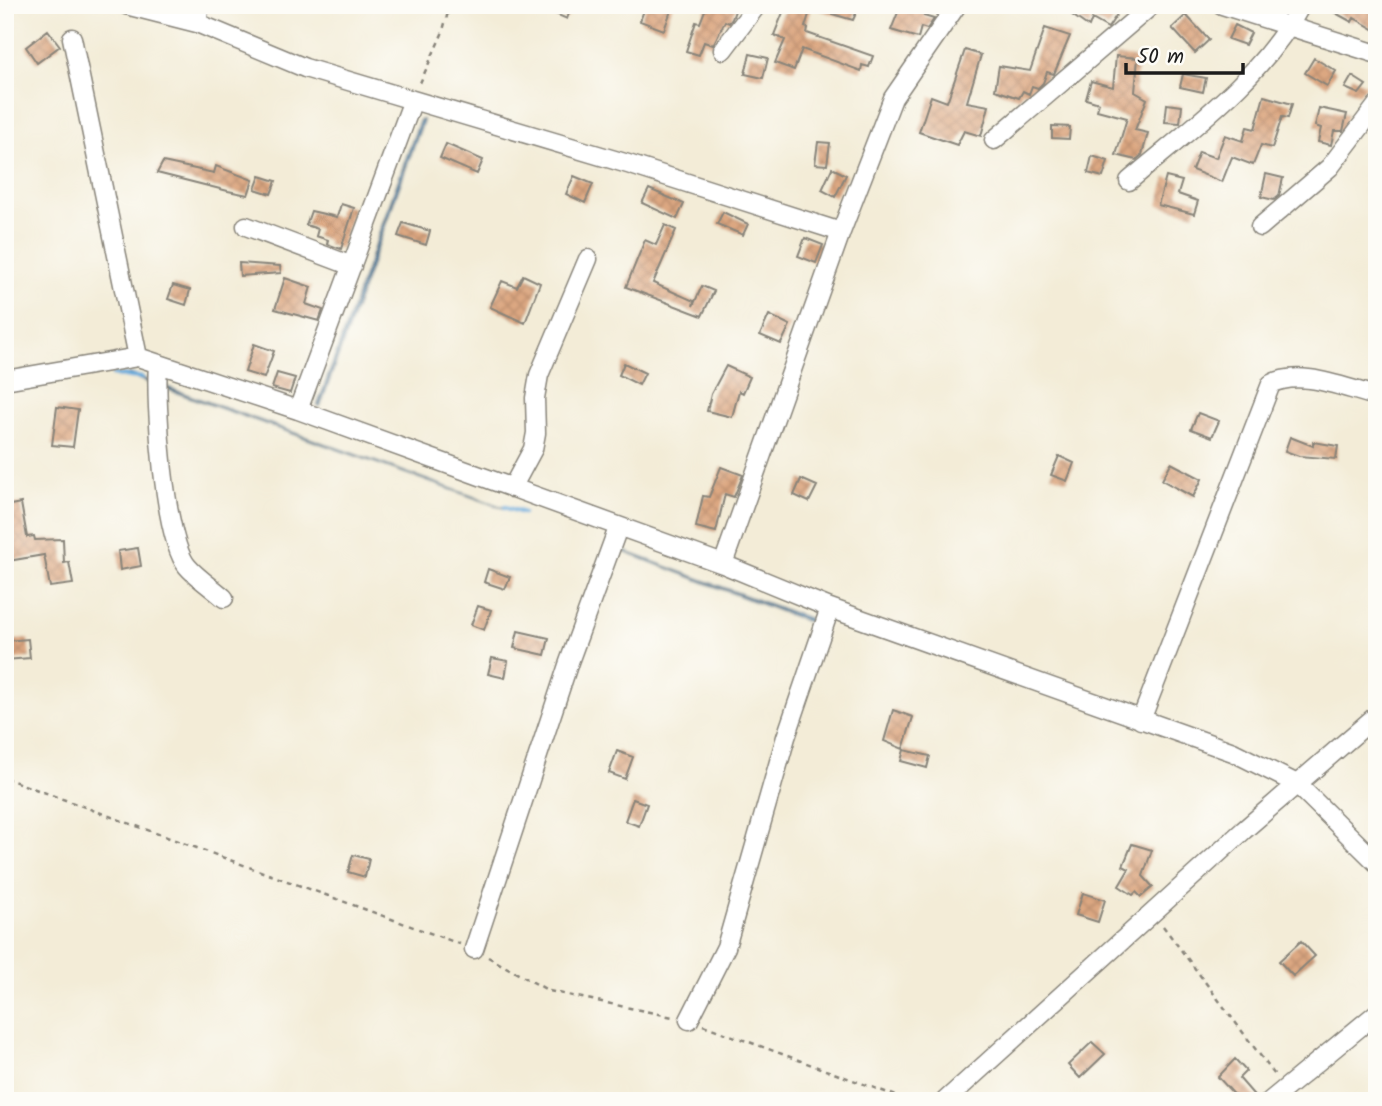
<svg xmlns="http://www.w3.org/2000/svg" width="1382" height="1106" font-family="Kalam,sans-serif">
	<style>
		.water { fill: #66aadb; stroke: #41637c; stroke-width: 2 }
		.lines { fill: none; stroke-linecap: round; stroke-linejoin: round }
		.stream { stroke: #66aadb; stroke-width: 4.5 }
		.building { fill: url(#building-cross-hatch) }
		.minor-casing { stroke: #88847a; stroke-width: 21 }
		.path { stroke: #88847a; stroke-width: 2.5; stroke-dasharray: 5 5; stroke-linecap: butt }
		.minor { stroke: #fff; stroke-width: 18 }
	</style>
	<defs>
		<pattern id="building-cross-hatch" width="8" height="8" patternUnits="userSpaceOnUse" patternTransform="scale(1.75)"><rect width="8" height="8" fill="#dca781"/><path d="M0 0l8 8M0 8l8-8" fill="none" stroke="#bc8f6f"/></pattern>
	</defs>
	<rect width="100%" height="100%" fill="#fdfcf7"/>
	<filter id="ink" filterUnits="userSpaceOnUse"><feTurbulence type="fractalNoise" baseFrequency=".0143" numOctaves="2"/><feDisplacementMap in="SourceGraphic" scale="14" xChannelSelector="R" yChannelSelector="G"/><feConvolveMatrix kernelMatrix="1 2 1 2 8 2 1 2 1" color-interpolation-filters="sRGB"/></filter>
	<filter id="wash" filterUnits="userSpaceOnUse"><feTurbulence type="fractalNoise" baseFrequency=".00686" numOctaves="4" result="noise"/><feDisplacementMap in="SourceGraphic" scale="28" xChannelSelector="R" yChannelSelector="G"/><feGaussianBlur stdDeviation="1.57" result="paint"/><feColorMatrix in="noise" values="0 0 0 0 0 0 0 0 0 0 0 0 0 0 0 0 0 1.4 0 .05"/><feComposite in="paint" operator="in"/></filter>
	<g filter="url(#wash)">
		<rect width="100%" height="100%" fill="#f3ecd7"/>
		<path class="water" d="M420,120H423L320,406L318,405Z
			M129,374L510,510L130,376Z
			M620,550L818,622L817,625Z"/>
		<g class="lines">
			<path class="stream" d="M113,375L142,378
				M505,507L523,513"/>
		</g>
		<g id="blocks">
			<path class="building" d="M535,5H572L567,19Z
				M646,5H673L664,30L640,21Z
				M707,5H737L732,19L729,23L725,21L713,45L704,42L699,55L686,51L696,22L700,23Z
				M786,5H812L805,27L808,28L807,33L873,56L869,67L862,65L861,71L802,49L794,70L775,63L785,40L774,35Z
				M816,5H850L858,9L853,20L815,9Z
				M901,5L926,11L924,16L934,19L927,29L921,27L918,38L891,30Z
				M1058,5H1123L1108,28L1092,19L1089,27Z
				M1321,5H1377V31L1354,18L1352,22Z
				M1186,15L1209,40L1195,53L1172,28Z
				M1235,25L1251,33L1245,45L1228,39Z
				M1045,28L1070,36L1054,74L1047,72L1043,83L1038,88L1032,86L1029,94L1023,91L1019,98L995,90L999,66L1030,71Z
				M48,30L60,46L37,63L26,47Z
				M965,50L981,55L967,102L989,106L981,136L964,131L957,145L919,132L931,96L947,102Z
				M750,54L768,58L763,78L745,74Z
				M1116,56L1138,58L1135,92L1147,99L1135,130L1148,133L1142,155L1136,160L1116,155L1127,118L1097,110L1099,103L1086,99L1091,81L1113,87Z
				M1314,58L1336,71L1327,86L1305,73Z
				M1183,74L1206,78L1203,92L1180,87Z
				M1352,76L1366,85L1359,94L1345,88Z
				M1264,96L1292,104L1288,118L1282,117L1272,148L1261,145L1253,165L1232,157L1222,182L1192,170L1199,152L1216,158L1225,135L1243,141L1247,127L1255,129Z
				M1167,104L1182,106L1180,123L1165,122Z
				M1319,108L1347,114L1343,131H1334L1331,145L1318,142L1321,128L1315,126Z
				M1052,126L1070,127L1069,139L1052,138Z
				M818,142L830,143L827,165L815,164Z
				M446,144L483,160L477,174L440,158Z
				M1092,156L1108,161L1103,177L1088,173Z
				M163,162L214,173L216,166L253,180L248,195L228,191L157,173Z
				M832,168L846,175L835,197L822,190Z
				M1266,174L1283,178L1279,196L1274,200L1261,197Z
				M260,176L276,181L271,194L255,189Z
				M574,176L593,184L585,203L566,194Z
				M1166,177L1182,181L1178,194L1198,201L1194,214L1158,205Z
				M649,189L684,204L677,219L642,203Z
				M341,204L354,208L341,249L327,244L328,240L316,236L318,229L306,225L311,211L337,217Z
				M723,212L748,224L743,235L717,224Z
				M403,223L430,231L426,245L398,236Z
				M665,225L676,230L653,283L694,301L693,306L702,286L714,291L702,316L626,287L645,240L656,245Z
				M805,238L823,245L816,263L798,256Z
				M239,263L280,266L281,273L240,276Z
				M523,275L540,283L525,323L490,307L502,281L517,287Z
				M285,278L311,287L306,304L323,310L319,321L275,309Z
				M173,285L190,290L186,305L168,299Z
				M769,315L790,325L781,344L760,335Z
				M254,344L274,351L264,378L245,372Z
				M624,363L645,373L639,385L619,375Z
				M726,366L750,377L743,393L739,391L732,417L707,411L711,394Z
				M277,373L295,378L290,393L272,388Z
				M57,407L78,410L73,447L52,445Z
				M1198,413L1219,421L1212,437L1191,429Z
				M1290,437L1313,446V442L1338,446L1336,459L1299,456L1285,451Z
				M1059,456L1074,463L1067,481L1051,475Z
				M1171,463L1202,479L1193,497L1162,480Z
				M721,467L743,475L734,497L725,494L716,532L696,527L703,496L709,497Z
				M801,479L817,486L809,502L794,495Z
				M21,503L27,537L34,536L35,540L63,539L64,563L69,562L73,584L50,587L44,555L8,561L5,506Z
				M138,548L141,566L120,570L118,551Z
				M488,569L510,577L505,589L484,582Z
				M478,606L491,610L484,630L471,625Z
				M518,631L549,638L545,655L514,648Z
				M28,639L30,658L5,660V641Z
				M492,658L508,661L505,678L488,674Z
				M893,710L913,717L903,749L884,741Z
				M904,750L930,756L927,768L901,761Z
				M617,751L633,757L625,779L609,773Z
				M633,799L647,804L639,826L625,821Z
				M1132,844L1152,850L1143,876L1153,887L1141,897L1136,892L1133,895L1119,886L1129,869L1123,866Z
				M353,855L369,859L365,877L348,872Z
				M1083,893L1105,900L1098,922L1076,915Z
				M1301,941L1315,956L1293,976L1279,961Z
				M1092,1042L1105,1054L1080,1078L1068,1065Z
				M1235,1059L1246,1071L1239,1078L1259,1101H1240L1218,1077Z"/>
		</g>
	</g>
	<g filter="url(#ink)">
		<use href="#blocks" fill-opacity="0" stroke="#88847a" stroke-width="2"/>
		<g class="lines">
			<g class="minor-casing">
				<path id="minor" d="M126,5L197,23L305,68L628,164L841,232
					M1222,5L1377,54
					M197,23L200,5
					M72,38L138,357
					M723,50L757,5
					M994,140L1152,5
					M1129,181C1190,129 1263,77 1301,5
					M246,226L352,266
					M1260,227L1330,167L1377,105
					M158,364C155,403 164,538 187,566C197,578 213,588 224,598
					M5,380L138,357L298,410L723,564L830,608L1233,752L1297,784L1377,863
					M298,410L413,100
					M512,488L533,449L536,433L535,398L539,375L588,259
					M723,564L841,232L893,98L957,5
					M1141,720L1271,384C1301,368 1346,389 1377,396
					M474,949L569,662L618,528
					M689,1020L726,947L786,737L830,608
					M945,1101L1244,830L1377,715
					M1270,1101L1377,1013"/>
			</g>
			<path class="path" d="M420,83L442,34L450,5
				M5,778L460,944
				M1163,926L1275,1075
				M488,957L549,991L673,1017
				M703,1025L910,1101"/>
			<use href="#minor" class="minor"/>
		</g>
	</g>
	<rect width="1382" height="1106" fill="none" stroke="#fdfcf7" stroke-width="28"/>
	<path d="M1126 63v10h117v-10" fill="none" stroke="#1c1c1c" stroke-width="3.5"/>
	<text x="1137" y="63" font-size="21" fill="#1c1c1c" stroke="#fdfcf7" stroke-width="5" paint-order="stroke">50 m</text>
</svg>
